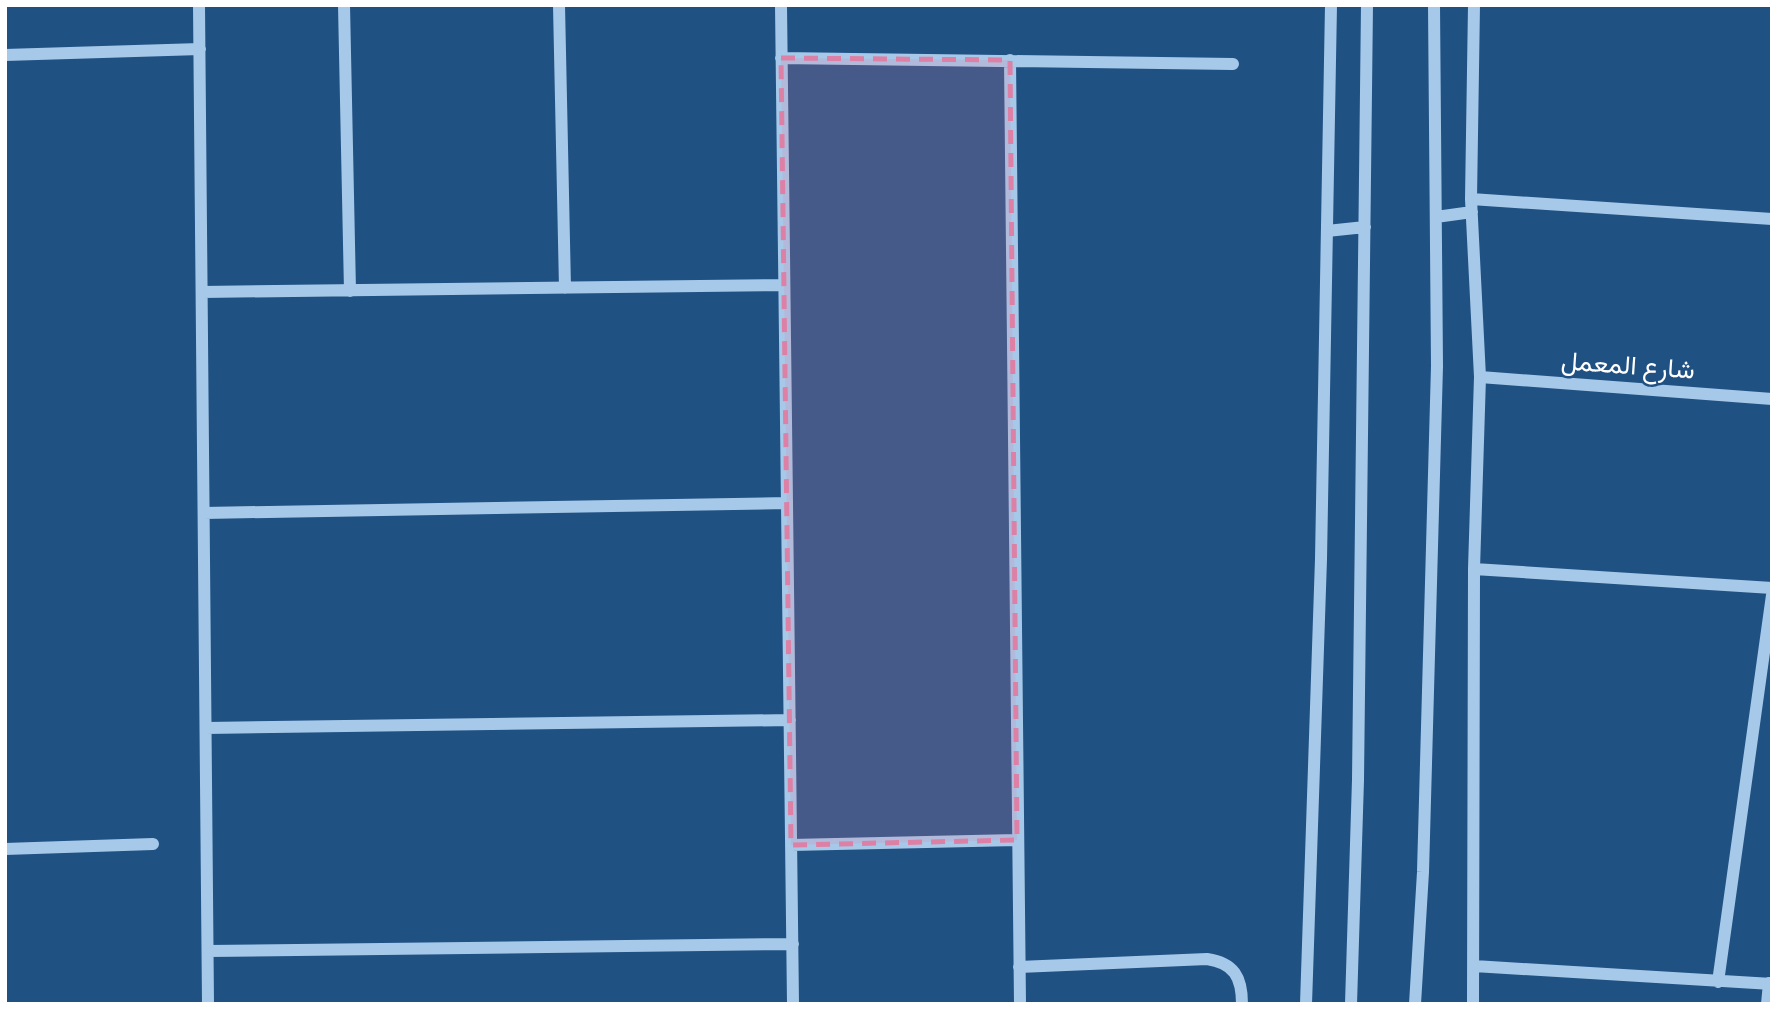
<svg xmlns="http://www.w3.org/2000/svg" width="1777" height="1009" font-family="Karla,Vazirmatn,sans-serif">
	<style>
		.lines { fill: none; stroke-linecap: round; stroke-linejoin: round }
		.minor { stroke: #a7c9e9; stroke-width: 12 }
		.marked { fill: #dd80a5; fill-opacity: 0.2; stroke: #dd80a5; stroke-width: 5; stroke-dasharray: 14 9; stroke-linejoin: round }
		.labels { text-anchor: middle; stroke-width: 5; stroke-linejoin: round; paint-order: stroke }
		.street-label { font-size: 26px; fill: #fff; stroke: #205183 }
	</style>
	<rect width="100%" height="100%" fill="#205183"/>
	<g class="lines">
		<path class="minor" d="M199,5L208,1004
			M344,5L350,291
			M559,5L565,288
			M781,5L793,1004
			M5,55L200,49
			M781,58L1233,64
			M1010,60L1020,1004
			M1471,199L1772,219
			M1436,217L1472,212
			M1327,231L1365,227
			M202,292L784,285
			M1480,377L1772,399
			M204,513L787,503
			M1474,569L1772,588
			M206,728L790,720
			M791,845L1017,840
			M5,849L153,844
			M208,951L793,944
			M1474,966L1772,984
			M1019,967L1207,959C1234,963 1242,977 1242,1004
			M1718,982L1772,595
			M1306,1004L1321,559L1331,5
			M1351,1004L1358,780L1367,5
			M1415,1004L1423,872L1437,366L1434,5
			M1473,1004L1474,569L1480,377L1471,199L1474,5
			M1767,1004L1769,983"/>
	</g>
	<path class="marked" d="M781,58L1010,60L1017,840L791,845Z"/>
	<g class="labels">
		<g class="street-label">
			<text transform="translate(1628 365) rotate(4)" y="9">شارع المعمل</text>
		</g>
	</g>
	<rect width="1777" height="1009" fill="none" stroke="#ffffff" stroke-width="14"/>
</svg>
